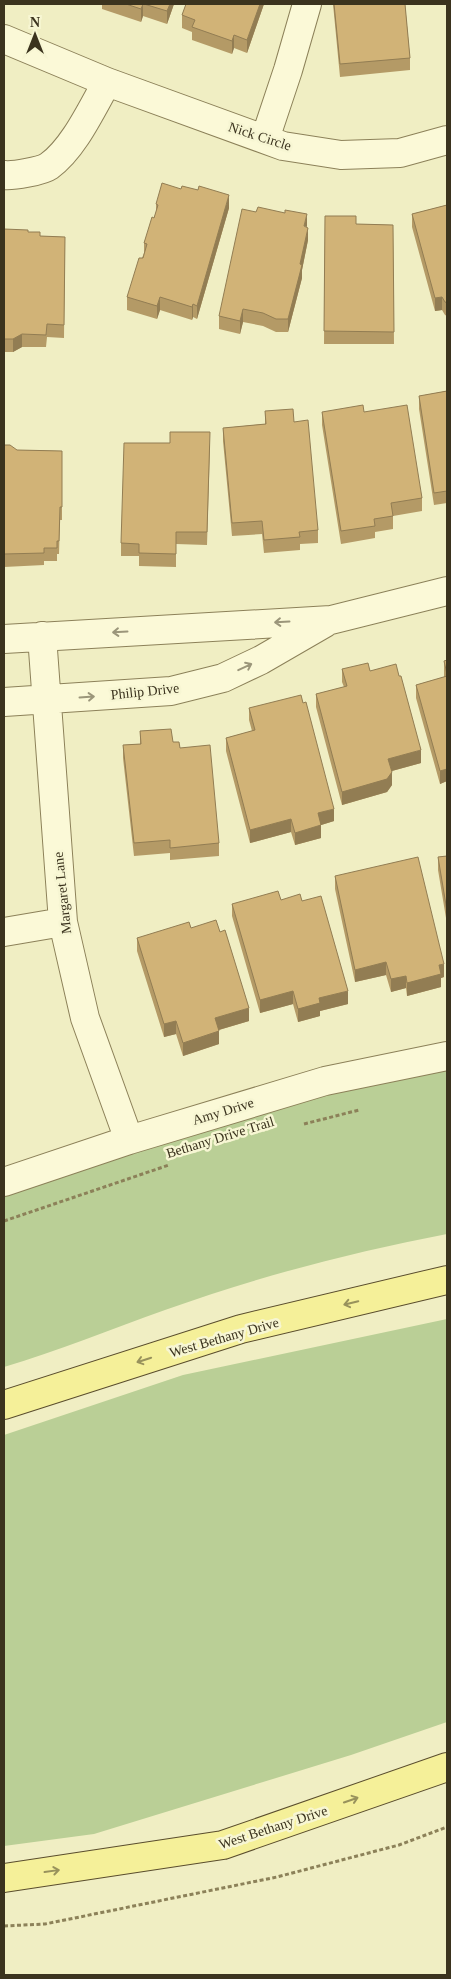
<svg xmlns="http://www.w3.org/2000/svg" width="451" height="1979" font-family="'Times New Roman',serif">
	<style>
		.grass { fill: #bacf96 }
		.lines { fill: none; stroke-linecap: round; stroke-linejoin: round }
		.minor-casing { stroke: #8c8159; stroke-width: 30 }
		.major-casing { stroke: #5a4d2d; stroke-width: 30 }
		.path { stroke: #8c8159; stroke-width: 3; stroke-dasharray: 4 2.5; stroke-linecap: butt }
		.minor { stroke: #fbf9d7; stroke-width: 28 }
		.major { stroke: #f5f099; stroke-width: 28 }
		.wall { fill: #b49a66 }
		.shaded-wall { fill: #927d53 }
		.building { fill: #d1b377; stroke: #927d53 }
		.oneway { stroke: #9b967a }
		.oneway2 { stroke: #98925c }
		.labels { text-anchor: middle; stroke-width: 5; stroke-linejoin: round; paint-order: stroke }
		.street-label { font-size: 14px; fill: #3b331e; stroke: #f7f6d3 }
	</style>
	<rect width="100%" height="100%" fill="#f0eec3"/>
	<path class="grass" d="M447,1067V1234C352,1252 257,1277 165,1310C111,1329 58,1351 4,1367V1192L330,1091Z
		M447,1319V1722L351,1755L94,1834L4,1846V1435L183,1375Z"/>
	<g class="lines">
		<g class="minor-casing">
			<path id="minor" d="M4,39L107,82L283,146L341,155L400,153L447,140
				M265,139L288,70L307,4
				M4,175C13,176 42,171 49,166C74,148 92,108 107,82
				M42,636L63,922L85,1018L129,1140
				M4,639L331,620L447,591
				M4,702L171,691L223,678L261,660L325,623
				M4,932L63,922
				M4,1182L129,1140L325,1081L447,1056"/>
		</g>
		<g class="major-casing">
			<path id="major" d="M4,1405L241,1329L447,1280
				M4,1878L223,1845L447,1767"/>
		</g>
		<path class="path" d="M304,1124L359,1110
			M4,1221L169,1165
			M4,1926L45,1924L277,1877L399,1845L447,1827"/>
		<use href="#minor" class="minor"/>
		<use href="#major" class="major"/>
	</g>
	<path class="wall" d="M102,4H174L167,24L143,16L141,22L102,9Z
		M186,4H264L247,53L234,48L232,54L192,40V32L182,28V15Z
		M333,4H405L410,58V70L340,77Z
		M156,204L229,208L197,319L193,317L192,320L160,310L157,319L127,310V297L144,253V243L156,213Z
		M447,205V316L445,315L442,310L435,311L412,227V214Z
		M325,216L356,224L393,225L394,344H324Z
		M307,227L308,240L302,270V278L288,332H276L263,326L243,322L240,334L219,329V316Z
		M4,229L28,232L40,236L65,237L64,338L47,337L46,347H22L13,352H4Z
		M447,391V503L434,505L419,409V396Z
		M265,411L294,422L318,530V543L300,544V550L264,553L262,534L232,536L223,441V428L265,424Z
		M322,412H364L422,498V511L393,516V529L375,532V538L341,544L322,425Z
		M4,445L17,450L62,451V520H60L59,554H57V561H44V565L4,567Z
		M210,445L207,545L176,544V567L139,566V556H121V543Z
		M447,660V781L440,784L416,698V685L444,677V661Z
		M342,669L370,671L421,763L392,771V785L387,792L342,805L316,707V694L344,687L342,682Z
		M249,708L334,821L321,825V838L295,845L291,832L250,843L226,751V738L252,731L249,720Z
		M140,731L173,742L180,748L219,843V856L170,860V853L134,856L123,758V745L140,744Z
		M447,856V924L438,870V857Z
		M335,876L444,977L441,978V987L407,996L406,988L391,992L386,975L355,982L335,889Z
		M281,900L302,901L348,1004L320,1011V1016L298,1022L293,1004L260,1013L232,916V904Z
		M191,928L249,1021L219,1030V1044L183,1056L176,1034L164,1037L137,951V938Z"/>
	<path class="shaded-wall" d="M143,4V16L141,22V9Z
		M170,4H174L167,24V11Z
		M260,4H264L247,53V40Z
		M234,35V48L232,54V41Z
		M229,195V208L197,319V306Z
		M307,214V227L304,226Z
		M308,228V240L302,270V278L288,332V319Z
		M160,297V310L157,319V306Z
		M442,297V310L435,311V298Z
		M193,304V317L192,320V307Z
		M243,309V322L240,334V321Z
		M22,334V347L13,352V339Z
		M421,750V763L388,772V759Z
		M447,769V781L440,784V771Z
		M392,772V785L387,792L342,805V792Z
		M334,809V821L318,826V813Z
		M291,819V832L250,843V830Z
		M321,825V838L295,845V833Z
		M386,962V975L355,982V970Z
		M444,964V977L441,978V987L407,996V983L439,965Z
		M406,976V988L391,992V979Z
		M293,991V1004L260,1013V1000Z
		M348,991V1004L320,1011V1016L298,1022V1009L319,998Z
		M249,1008V1021L215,1031V1018Z
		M176,1021V1034L164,1037V1024Z
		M219,1031V1044L183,1056V1043Z"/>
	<path class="building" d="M126,4H143L141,9Z
		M144,4H170L167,11Z
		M186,4H260L247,40L234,35L232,41L192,27L195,20L182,15Z
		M334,4H405L410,58L340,64Z
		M162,183L181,189L182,186L198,190L199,186L229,195L197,306L193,304L192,307L160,297L157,306L127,297L139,258H143L147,244L144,243L152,217L154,218L158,205L156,204Z
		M447,205V303L445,302L442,297L435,298L412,214Z
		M258,207L285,213V210L307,214L304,226L308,228L300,264L302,265L288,319H276L263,313L243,309L240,321L219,316L242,209L256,212Z
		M325,216H356V224L393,225L394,332L324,331Z
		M4,229L28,230V232H40V236L65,237L64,325L47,324L46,335L22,334L13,339H4Z
		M447,391V491L434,493L419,396Z
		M363,405L364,412L407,405L422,498L391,503L393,516L374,519L375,526L341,531L322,412Z
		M293,409L294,422L308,420L318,530L299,532L300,537L264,540L262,521L232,523L223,428L266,424L265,411Z
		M170,432H210L207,532H176V554L139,553V544L121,543L124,443H170Z
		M4,445H10L17,450L62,451V507H60L59,541H57V548H44V553L4,554Z
		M447,660V674L444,661Z
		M368,663L370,671L396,664L399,676H401L421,750L388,759L392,772L387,779L342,792L316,694L347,686L342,669Z
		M447,676V769L440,771L416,685Z
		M301,695L303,703L306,702L334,809L318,813L321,825L295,833L291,819L250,830L226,738L255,730L249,708Z
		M171,729L173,742H179L180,748L210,745L219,843L170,848V840L134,843L123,745L141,744L140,731Z
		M447,856V911L438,857Z
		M418,857L444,964L439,965L441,974L407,983L406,976L391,979L386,962L355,970L335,876Z
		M278,891L281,900L300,894L302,901L321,896L348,991L319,998L320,1003L298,1009L293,991L260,1000L232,904Z
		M216,920L220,932L225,930L249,1008L215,1018L219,1031L183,1043L176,1021L164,1024L137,938L189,922L191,928Z"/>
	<defs><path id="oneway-shaft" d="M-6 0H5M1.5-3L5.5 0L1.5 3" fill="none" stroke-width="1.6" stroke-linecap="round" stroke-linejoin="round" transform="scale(1.25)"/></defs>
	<g class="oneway">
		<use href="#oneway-shaft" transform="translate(282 622) rotate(177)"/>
		<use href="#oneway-shaft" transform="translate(120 632) rotate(177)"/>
		<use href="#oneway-shaft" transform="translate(245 667) rotate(-25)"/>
		<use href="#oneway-shaft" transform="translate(87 697) rotate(-4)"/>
	</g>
	<g class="oneway2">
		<use href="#oneway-shaft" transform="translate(351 1303) rotate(166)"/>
		<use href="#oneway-shaft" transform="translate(144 1360) rotate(162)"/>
		<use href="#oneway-shaft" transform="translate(351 1800) rotate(-19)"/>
		<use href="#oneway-shaft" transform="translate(52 1871) rotate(-8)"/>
	</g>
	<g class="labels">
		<g class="street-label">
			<text transform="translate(260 136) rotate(18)" y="5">Nick Circle</text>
			<text transform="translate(145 691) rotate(-6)" y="5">Philip Drive</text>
			<text transform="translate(62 893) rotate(-96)" y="5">Margaret Lane</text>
			<text transform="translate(223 1111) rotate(-17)" y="5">Amy Drive</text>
			<text transform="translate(220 1137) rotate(-17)" y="5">Bethany Drive Trail</text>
			<text transform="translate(224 1337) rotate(-16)" y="5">West Bethany Drive</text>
			<text transform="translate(273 1827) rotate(-18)" y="5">West Bethany Drive</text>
		</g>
	</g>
	<rect width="451" height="1979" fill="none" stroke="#3b331e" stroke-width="10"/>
	<g transform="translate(35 35)" stroke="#f7f6d3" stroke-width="4" paint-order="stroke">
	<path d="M0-4L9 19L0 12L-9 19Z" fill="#3b331e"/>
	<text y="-8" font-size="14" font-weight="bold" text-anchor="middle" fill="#3b331e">N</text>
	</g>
</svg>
